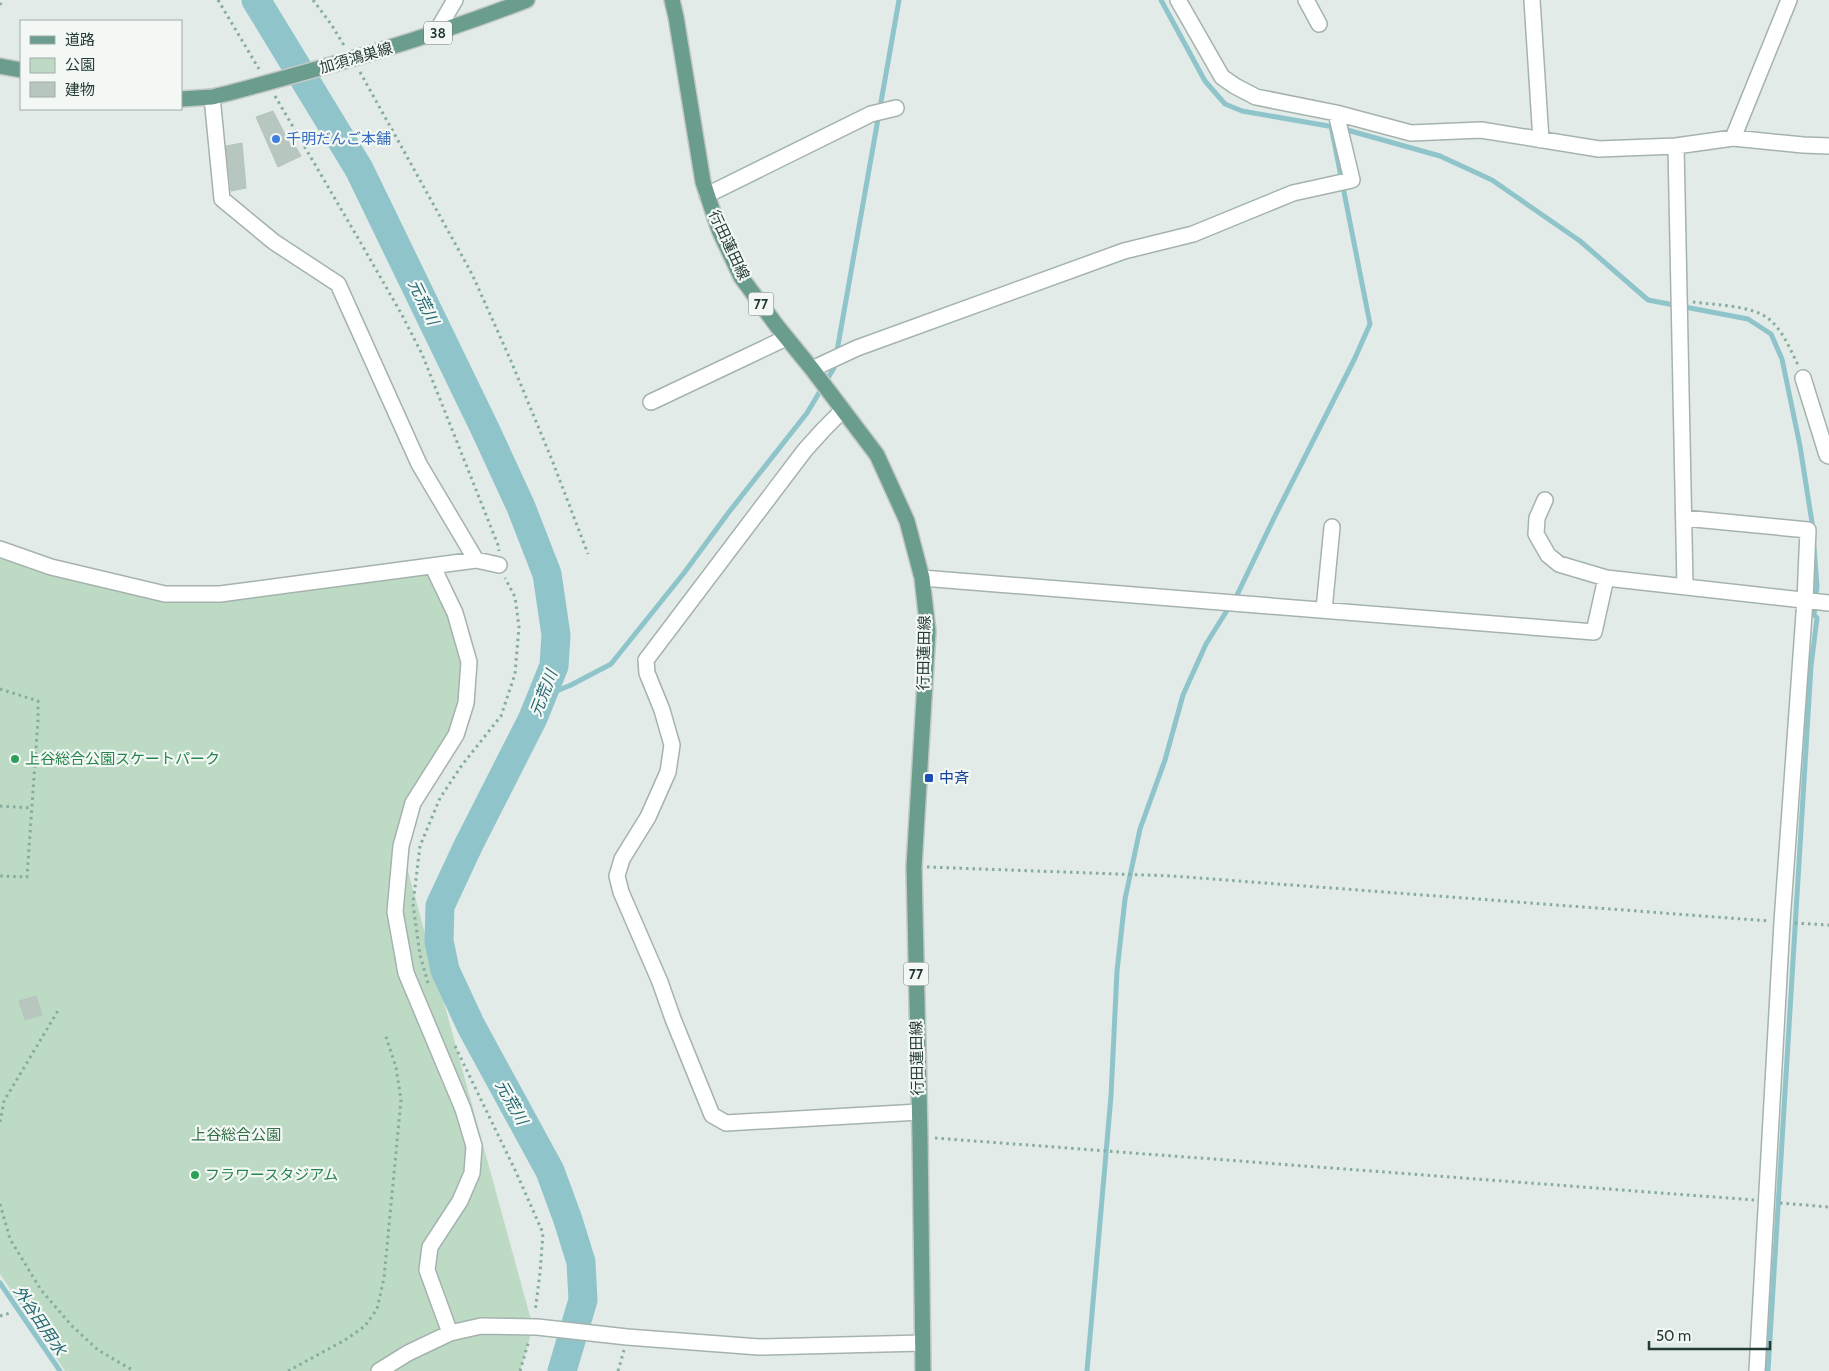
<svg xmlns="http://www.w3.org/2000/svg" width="1829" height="1371" font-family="Cabin,'Noto Sans JP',sans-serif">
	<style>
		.green { fill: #bddac4 }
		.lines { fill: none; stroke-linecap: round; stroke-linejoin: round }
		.stream { stroke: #8fc4cb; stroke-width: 5 }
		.river { stroke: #8fc4cb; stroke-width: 29 }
		.building { fill: #b8c6c0; stroke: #b5c4bd }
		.minor-casing { stroke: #a5b3ae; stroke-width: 18 }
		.major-casing { stroke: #c2c8c6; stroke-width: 18 }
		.path { stroke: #86ac9e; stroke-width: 3; stroke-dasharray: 2.5 4; stroke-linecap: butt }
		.minor { stroke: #fff; stroke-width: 15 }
		.major { stroke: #6b9d8e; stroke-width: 15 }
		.shop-dot { fill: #3f7fe0; stroke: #f3f8f5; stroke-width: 2 }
		.leisure-dot { fill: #2e9e5b; stroke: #f3f8f5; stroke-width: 2 }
		.transit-dot { fill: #1a4fb4; stroke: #f3f8f5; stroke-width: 2 }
		.labels { text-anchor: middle; stroke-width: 4.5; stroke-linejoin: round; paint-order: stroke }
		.shield { fill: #f3f8f5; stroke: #62746e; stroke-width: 1 }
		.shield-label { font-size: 14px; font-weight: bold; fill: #243b34 }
		.street-label { font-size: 15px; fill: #243b34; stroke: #f3f8f5 }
		.shop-label { font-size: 15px; fill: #366cbe; stroke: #f3f8f5; text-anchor: start }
		.leisure-label { font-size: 15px; fill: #27864d; stroke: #f3f8f5; text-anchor: start }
		.transit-label { font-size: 15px; fill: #164399; stroke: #f3f8f5; text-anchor: start }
		.park-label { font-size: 15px; fill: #326e47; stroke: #f3f8f5 }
		.water-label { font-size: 16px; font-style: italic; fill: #236771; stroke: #f3f8f5 }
	</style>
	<rect width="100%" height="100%" fill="#e2ebe7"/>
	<path class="green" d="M0,549L116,584L220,594L433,567L469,662L466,703L401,846L533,1327L520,1371H65L0,1274Z"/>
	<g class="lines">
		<path class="stream" d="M1161,0L1205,81L1225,104L1242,111L1340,128L1440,156L1492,180L1580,241L1648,300L1748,319L1771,334L1782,359L1800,446L1813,529
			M542,697L571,685L611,664L684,573L729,512L807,413L834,368L899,0
			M0,1283L60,1371
			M1087,1371L1111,1096L1117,971L1125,899L1140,829L1165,760L1183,695L1206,644L1238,593L1275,516L1355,358L1370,324L1331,126
			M1768,1371L1811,666L1817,618L1814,615L1817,586L1814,547"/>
		<path class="river" d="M256,0L359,169L485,429L521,507L547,574L556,635L554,666L533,718L468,846L440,906L439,941L445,970L471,1026L550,1171L568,1220L581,1262L583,1300L562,1371"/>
	</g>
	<path class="building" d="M273,111L291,146L294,144L301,156L278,167L256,117Z
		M242,143L246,188L231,191L226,146Z
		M36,996L42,1015L25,1020L19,1001Z"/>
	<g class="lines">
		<g class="minor-casing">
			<path id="minor" d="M1178,0L1222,77L1235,86L1256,97L1336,113L1411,133L1481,130L1599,149L1676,146L1733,138L1803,145L1829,146
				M1306,0L1319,24
				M1532,0L1541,140
				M435,34L455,0
				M212,97L222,199L274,242L338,284L419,464L476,560
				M1733,138L1789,0
				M1676,146L1685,586
				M707,195L871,114L896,108
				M812,369L857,348L1124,251L1193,234L1293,193L1352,180L1336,113
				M1803,378L1827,455L1829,456
				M651,402L786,338
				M843,410L824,429L805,450L646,660L647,673L662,710L672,745L668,772L648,817L622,859L617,876L621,892L660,982L673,1019L712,1115L726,1123L919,1112
				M1545,500L1537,518L1536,534L1548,555L1559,564L1606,578
				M1684,518L1808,530L1805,600L1782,922L1757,1371
				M0,549L51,567L165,594H220L476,560L499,565
				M433,567L455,613L469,662L466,703L456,735L413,803L401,846L395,912L406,973L463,1109L474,1146L472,1173L460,1201L430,1247L427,1270L450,1333
				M922,578L1594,632L1606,578L1829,603
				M1324,610L1332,527
				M379,1371L408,1353L450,1333L481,1326L537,1327L627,1337L759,1347L922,1343"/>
		</g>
		<g class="major-casing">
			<path id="major" d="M672,0L676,17L703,182L719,230L741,277L777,326L812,369L877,455L907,521L922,578L928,631L914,867L920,1136L923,1371
				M0,66L21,70
				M181,99L212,97L229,93C330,66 429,38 527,0"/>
		</g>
		<path class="path" d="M218,0L259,69
			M313,0L331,24L345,47
			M0,5L2,0
			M360,72L472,274L511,361L552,460L588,554
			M275,96L362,245L402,315L422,354L498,545L499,551
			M1693,302C1714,305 1751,305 1769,319C1783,331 1790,349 1798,365
			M0,689L38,701V720L27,877L0,876
			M0,806L32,808
			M927,867L1172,876L1769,921
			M1795,923L1829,925
			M428,983L420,955L413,904L420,846L440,798L462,765L501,716L515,674L519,627L515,597L505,578
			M455,1046L516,1172L543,1233L540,1273L535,1312
			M0,1122L4,1101L59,1009
			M935,1138L1754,1200
			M1780,1203L1829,1207
			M0,1204L10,1239L41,1290L72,1326L98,1350L134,1371
			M0,1316L10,1313
			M288,1371L345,1340L365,1326L377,1309L384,1278L401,1100L396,1067L385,1034
			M520,1371L529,1340
			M618,1371L624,1350"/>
		<use href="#minor" class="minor"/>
		<use href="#major" class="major"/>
	</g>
	<circle class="shop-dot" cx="276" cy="139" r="5"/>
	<g class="leisure-dot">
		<circle cx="15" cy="759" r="5"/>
		<circle cx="195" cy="1175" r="5"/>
	</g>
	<rect class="transit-dot" x="924" y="773" width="10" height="10" rx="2.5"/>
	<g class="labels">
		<g class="shield">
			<rect x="424" y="21.5" width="28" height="23" rx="4"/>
			<rect x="748.5" y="292.5" width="25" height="23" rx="4"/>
			<rect x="903.5" y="962.5" width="25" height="23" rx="4"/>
		</g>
		<g class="shield-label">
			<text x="438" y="38">38</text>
			<text x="761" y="309">77</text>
			<text x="916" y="979">77</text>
		</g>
		<g class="street-label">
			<text transform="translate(356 58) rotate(-16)" y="5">加須鴻巣線</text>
			<text transform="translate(729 245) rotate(65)" y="5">行田蓮田線</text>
			<text transform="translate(924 653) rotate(-89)" y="5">行田蓮田線</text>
			<text transform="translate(917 1058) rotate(-91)" y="5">行田蓮田線</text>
		</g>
		<g class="shop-label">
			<text x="286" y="144">千明だんご本舗</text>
		</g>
		<g class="leisure-label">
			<text x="25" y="764">上谷総合公園スケートパーク</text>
			<text x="205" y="1180">フラワースタジアム</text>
		</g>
		<g class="transit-label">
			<text x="939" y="783">中斉</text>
		</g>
		<g class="park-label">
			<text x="236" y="1140">上谷総合公園</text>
		</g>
		<g class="water-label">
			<text transform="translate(424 302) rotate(64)" y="6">元荒川</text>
			<text transform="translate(543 693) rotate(-69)" y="6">元荒川</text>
			<text transform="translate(512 1102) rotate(61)" y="6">元荒川</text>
			<text transform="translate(40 1320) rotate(56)" y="6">外谷田用水</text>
		</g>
	</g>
	<rect x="20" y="20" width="162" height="90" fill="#f3f8f5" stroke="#a0aca8"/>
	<rect x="30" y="36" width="25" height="8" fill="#6b9d8e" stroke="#a0aca8"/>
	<text x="65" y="45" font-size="15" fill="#243b34">道路</text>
	<rect x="30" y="58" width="25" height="15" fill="#bddac4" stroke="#a0aca8"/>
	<text x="65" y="70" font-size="15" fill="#243b34">公園</text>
	<rect x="30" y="82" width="25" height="15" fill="#b8c6c0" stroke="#a0aca8"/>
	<text x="65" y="95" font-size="15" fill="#243b34">建物</text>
	<path d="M1649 1341v8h121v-8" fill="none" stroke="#243b34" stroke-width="2.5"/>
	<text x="1656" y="1341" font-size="15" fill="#243b34" stroke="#f3f8f5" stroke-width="4" paint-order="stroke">50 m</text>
</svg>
